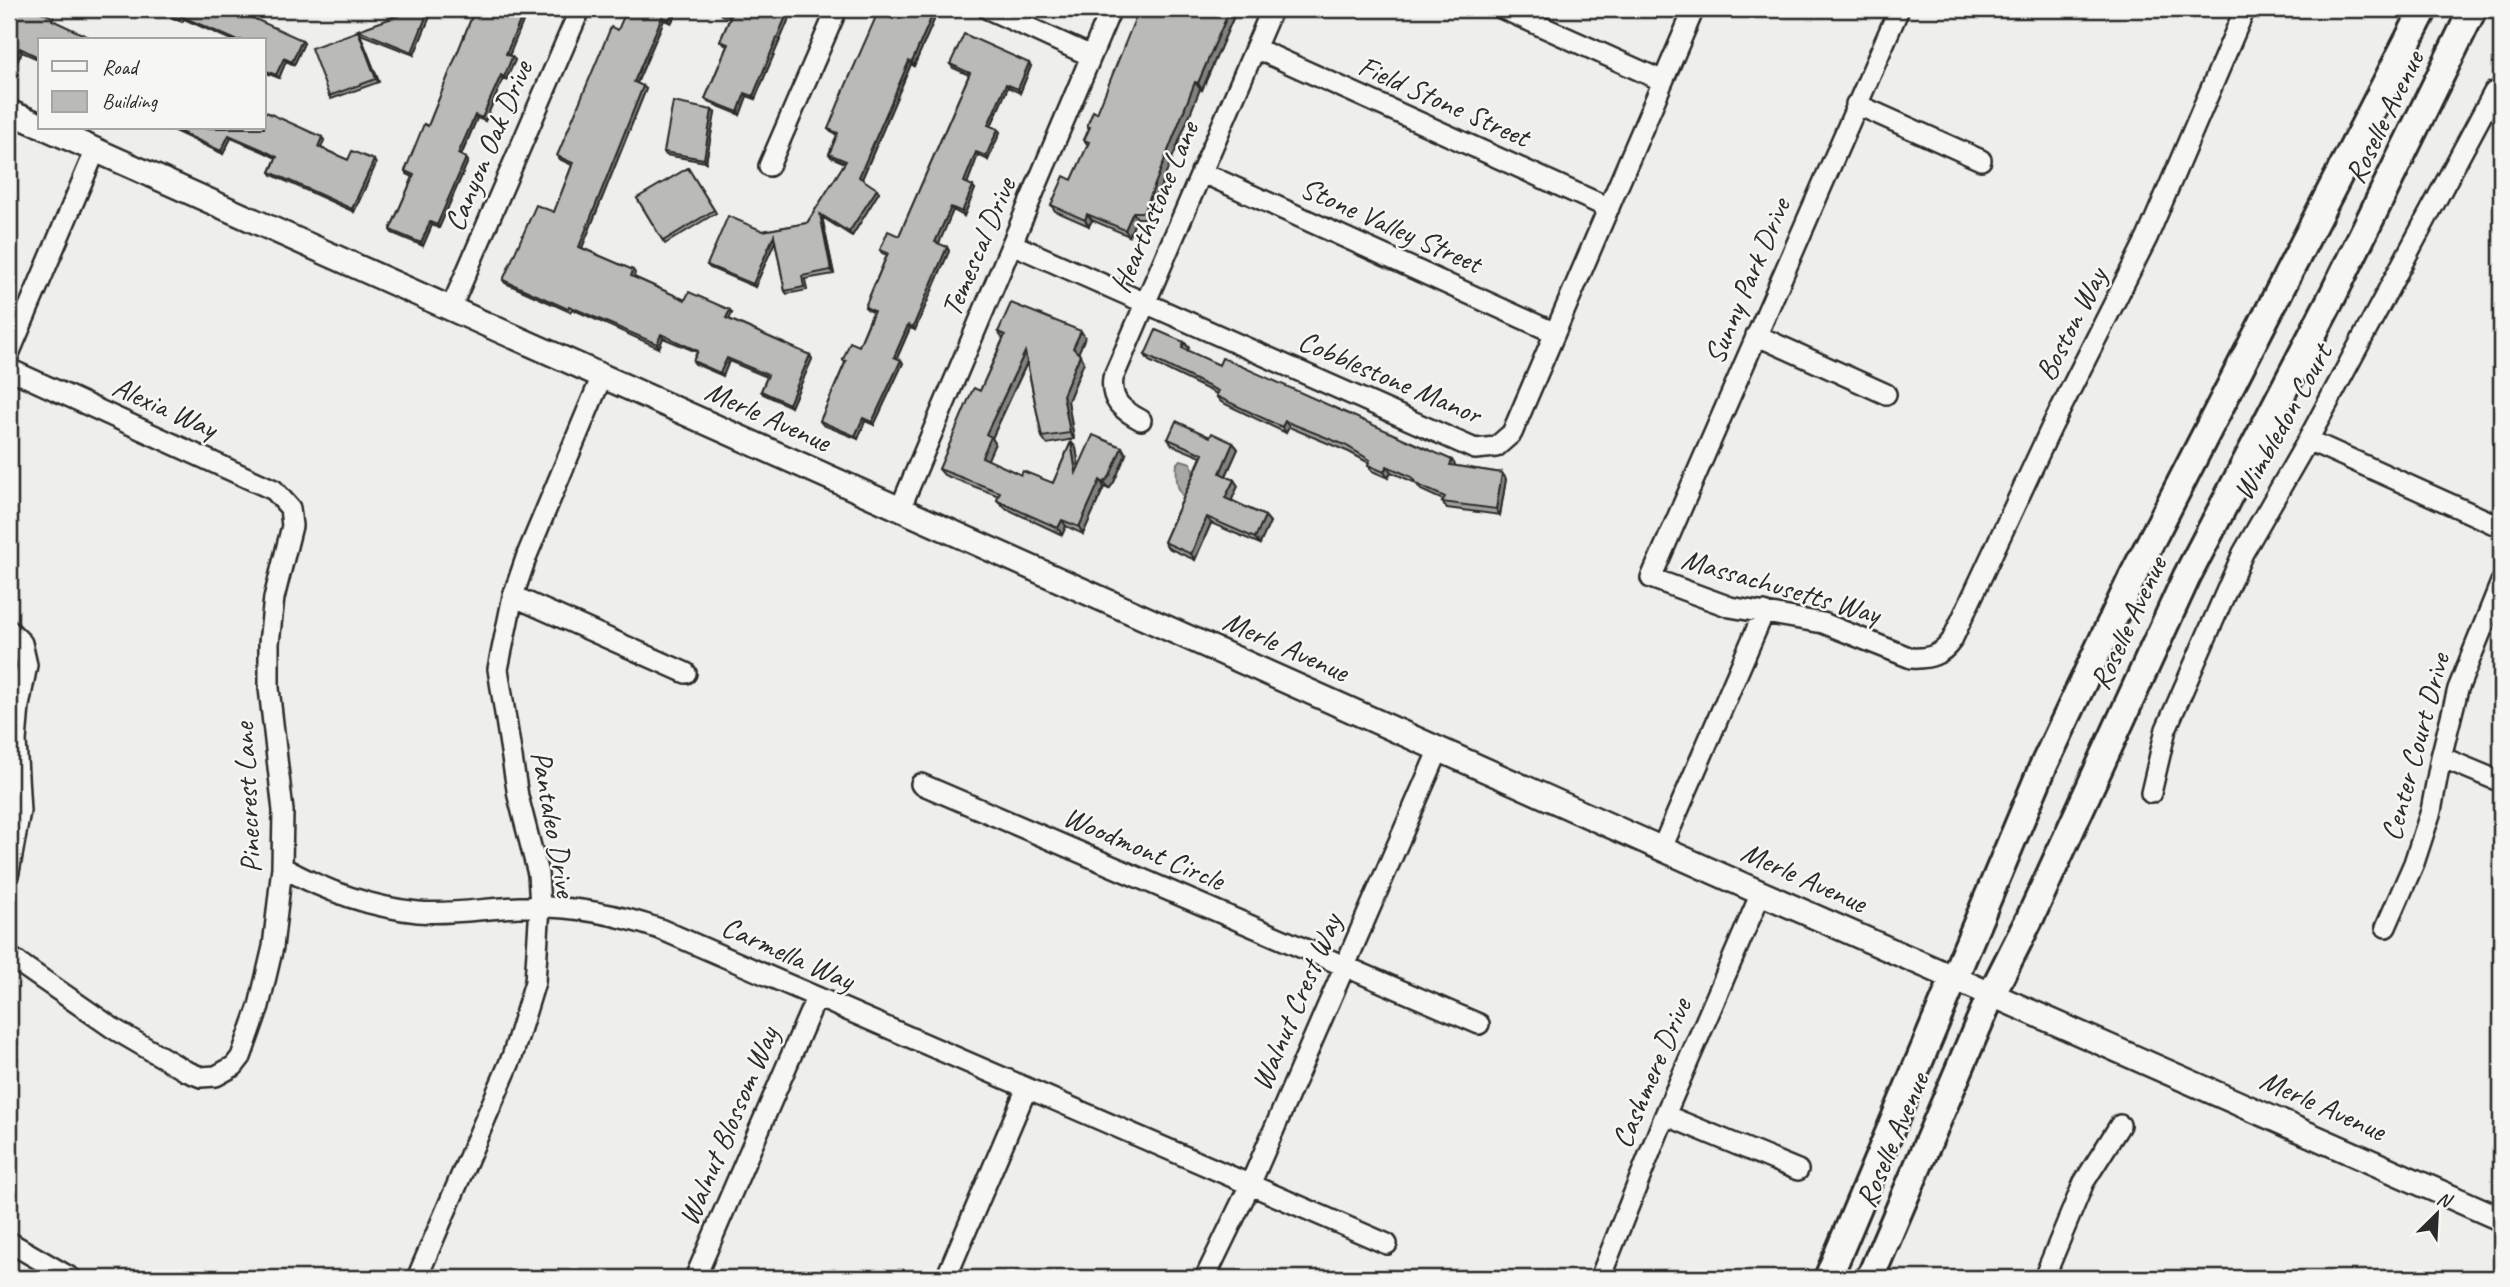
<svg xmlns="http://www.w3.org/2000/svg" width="2510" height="1287" font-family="Caveat,sans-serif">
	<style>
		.water { fill: #a6a6a3; stroke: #757573; stroke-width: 2 }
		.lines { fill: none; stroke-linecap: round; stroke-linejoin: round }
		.minor-casing { stroke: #2b2b2b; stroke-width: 24 }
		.tertiary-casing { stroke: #2b2b2b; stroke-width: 28 }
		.secondary-casing { stroke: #2b2b2b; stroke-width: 32 }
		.minor { stroke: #f6f6f2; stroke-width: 19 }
		.tertiary { stroke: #f6f6f2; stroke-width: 23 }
		.secondary { stroke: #f6f6f2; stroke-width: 26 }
		.wall { fill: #a0a09d; stroke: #2b2b2b; stroke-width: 2 }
		.shaded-wall { fill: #828280; stroke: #2b2b2b; stroke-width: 2 }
		.building { fill: #babab7; stroke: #2b2b2b; stroke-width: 2 }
		.labels { text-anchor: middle; stroke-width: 5; stroke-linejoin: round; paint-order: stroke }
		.street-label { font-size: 30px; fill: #2b2b2b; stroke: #f6f6f2 }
	</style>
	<rect width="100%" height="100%" fill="#eeeeea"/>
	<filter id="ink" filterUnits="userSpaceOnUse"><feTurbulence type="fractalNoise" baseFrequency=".0143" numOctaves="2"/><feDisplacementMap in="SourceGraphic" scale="14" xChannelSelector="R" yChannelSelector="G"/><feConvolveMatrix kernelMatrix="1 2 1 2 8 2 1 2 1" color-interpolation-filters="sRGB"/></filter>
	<g filter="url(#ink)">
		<path class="water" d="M1181,460L1191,463L1198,491L1185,498C1176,491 1176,474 1177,463Z"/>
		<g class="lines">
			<g class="minor-casing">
				<path id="minor" d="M988,9L1091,56
					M1503,9L1663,81
					M1899,9L1651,578L1730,607L1823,623L1911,658C1929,659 1942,655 1952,640L2052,426L2147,238L2245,9
					M1255,48L1609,208
					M1856,104L1981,160
					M769,166L837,9
					M1201,172L1555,333
					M1012,244L1475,449L1496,447L1512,433L1694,9
					M451,308L580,9
					M1756,335L1886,394
					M9,354L96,149
					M9,369L274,490L290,508L292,526L274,598L269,643V688L283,811L282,867L273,947L259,1006L241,1057L234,1066L216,1076L201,1077L186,1071L114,1029L9,956
					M1141,420C1122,410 1110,401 1113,378L1272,9
					M2308,440L2501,527
					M900,509L1111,9
					M513,596L686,673
					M9,630L22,643L27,665L19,706L16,741L20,811L9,872
					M2441,757L2501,782
					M921,784L1479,1024
					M2151,793L2166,729L2243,553L2308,440L2494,92
					M1662,848L1764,612
					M282,867C325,891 369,907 418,912C452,915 485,908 519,907C567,905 614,913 660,929L1387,1244
					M2386,927L2414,863L2431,811L2441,757L2458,689L2501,582
					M1665,1115L1798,1170
					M9,1242L71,1278
					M417,1278L512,1057L535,982L540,906L538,874L518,796L498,669L513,596L527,555L602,376
					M695,1278L816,998
					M946,1278L1026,1090
					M1205,1278L1249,1187L1439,749
					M1600,1278L1665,1115L1761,893
					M2044,1278L2084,1182L2120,1125"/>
			</g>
			<g class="tertiary-casing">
				<path id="tertiary" d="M9,112L40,125
					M46,128L1761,893L2501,1219"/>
			</g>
			<g class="secondary-casing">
				<path id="secondary" d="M1828,1278L2042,769L2133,576L2424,9
					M1870,1278L1991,995L2030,918L2187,576L2333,295L2473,9"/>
			</g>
			<use href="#minor" class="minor"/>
			<use href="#tertiary" class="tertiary"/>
			<use href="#secondary" class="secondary"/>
		</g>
		<path class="wall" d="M9,9L55,21L40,40V60L22,52L17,62L9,58Z
			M154,9H252L249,16L304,43L294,65L286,61L279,78L264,72V40H231L184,19L182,22Z
			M375,9H433L414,55L360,34L358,30L395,17Z
			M475,9H535L534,11L528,9L509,56L512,57L515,60L506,80L503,79L485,121L477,118L461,156L468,161L439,228L432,225L423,246L392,233L390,230L413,177L407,174L405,171L428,126Z
			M679,9L671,23L664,20L637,83L646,89L582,248L633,270L635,273L634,277L685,300L732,313L729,319L810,355L812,359L791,407L763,394L761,391L767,377L729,361L723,376L695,364L693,361L697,352L663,338L659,348L572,309L570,312L505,283L503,280L554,212L572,165L559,159L557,156L618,30Z
			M720,9H793L755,99L747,96L740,115L708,102L705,99L727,46L723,44L720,41L730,18L721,15L719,11Z
			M1237,9L1202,90L1200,89L1148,218H1137L1129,236L1092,220L1089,226L1055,211L1051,205L1072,180L1088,145L1084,140L1089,129L1087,126L1097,113Z
			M932,16L934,20L914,66L911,64L862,179L879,192L852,236L822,217L834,274L805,279L807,290L787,294L785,291L775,241L755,287L710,268L707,265L763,231L807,223L845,163L831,157L829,154L837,135L831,132L828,129L893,19Z
			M358,31L360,34L379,82L331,99L329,96Z
			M950,64L1031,66L1020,93L1008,87L991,126L1000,132L988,160L978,155L967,184L975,189L964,216L953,210L938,244L947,247L949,251L915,330L910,328L897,358L901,360L903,363L874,425L865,421L858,439L823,425L820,421L845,363L843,360L859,346L873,312L868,310L865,307L887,255L882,253L880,250L899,236L969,75L953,68Z
			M715,113L706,162L666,155L664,152Z
			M168,128H264L324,140L321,148L348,160L376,164L354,212L272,175L270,172L276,158L264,152L231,138L223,154Z
			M688,168L716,213L665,244L637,198Z
			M998,332L1085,337L1078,353L1084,362L1068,401L1074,439L1047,444L1042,437L1027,363L992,438L995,443L987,460L1021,475L1053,483L1071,442L1076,448L1079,468L1126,454L1114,482L1109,489L1104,487L1083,534L1066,526L1062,535L1054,531L1005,508L997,500L999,496L944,475L939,469L980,391L1003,339Z
			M1184,342L1189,348L1187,351L1219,365L1452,460L1456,466L1502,473L1506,479L1500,515L1447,508L1442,502L1443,500L1421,490L1416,483L1391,472L1388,478L1372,471L1368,465L1369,463L1349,452L1289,427L1286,433L1221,402L1216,396L1217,394L1149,361L1145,355Z
			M1210,437L1233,443L1238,449L1226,476L1234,480L1238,486L1231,500L1265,516L1270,522L1260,544L1211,523L1195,560L1168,548L1164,542L1201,457L1172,445L1168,439Z"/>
		<path class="shaded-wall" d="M249,9H252L248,18L246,15Z
			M429,9H433L414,55L412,52Z
			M525,9H528L508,58L506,54Z
			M675,9H679L671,23L669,20Z
			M789,9H793L755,99L753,96Z
			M1230,9H1237L1202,90L1198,83Z
			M932,16L934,20L914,66L912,62Z
			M662,17L664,20L636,85L634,82Z
			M358,31L360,34L379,82L376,79Z
			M302,40L304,43L294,65L292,62Z
			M20,48L22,52L17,62L15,59Z
			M512,57L515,60L506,80L504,77Z
			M284,58L286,61L279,78L276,75Z
			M909,61L911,64L861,181L859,177Z
			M1029,63L1031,66L1020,93L1018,89Z
			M501,75L503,79L485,121L482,118Z
			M1195,82L1200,89L1148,218L1144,212Z
			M1006,84L1008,87L990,128L988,125Z
			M643,86L646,89L581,250L579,247Z
			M745,93L747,96L740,115L738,112Z
			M712,110L715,113L706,162L704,159Z
			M475,115L477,118L460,157L458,154Z
			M998,129L1000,132L988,160L986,156Z
			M229,135L231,138L223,154L221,151Z
			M322,137L324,140L320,150L318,147Z
			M976,152L978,155L966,186L964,182Z
			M466,158L468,161L439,228L437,225Z
			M374,160L376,164L354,212L352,209Z
			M973,186L975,189L964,216L962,212Z
			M877,189L879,192L852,236L849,232Z
			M951,207L953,210L938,246L935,242Z
			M1133,212L1137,218L1129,236L1125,230Z
			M820,214L822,217L834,274L831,270Z
			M1087,214L1092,220L1089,226L1085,220Z
			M430,222L432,225L423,246L421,243Z
			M774,235L776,239L755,287L753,284Z
			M947,247L949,251L915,330L913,327Z
			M730,310L732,313L728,321L726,318Z
			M908,325L910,328L896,360L894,357Z
			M1081,331L1085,337L1078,354L1073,348Z
			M661,334L663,338L659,348L657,344Z
			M1184,342L1189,348L1186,354L1182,348Z
			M1025,352L1029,358L992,438L995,443L986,464L982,457L986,434Z
			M810,355L812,359L791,407L789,404Z
			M1080,355L1084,362L1068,401L1074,439L1070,433L1063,395Z
			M727,358L729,361L723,376L720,373Z
			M901,360L903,363L874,425L872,422Z
			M863,418L865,421L858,439L855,436Z
			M1285,421L1289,427L1286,433L1282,427Z
			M1071,442L1076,448L1081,479L1076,473Z
			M1233,443L1238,449L1224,480L1220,473Z
			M1122,447L1126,454L1114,482L1109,489L1104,483Z
			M1387,466L1391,472L1388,478L1384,472Z
			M1502,473L1506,479L1500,515L1496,509Z
			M1100,480L1104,487L1083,534L1079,527Z
			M1234,480L1238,486L1230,504L1225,498Z
			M1265,516L1270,522L1260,544L1255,538Z
			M1207,517L1211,523L1195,560L1191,554Z
			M1062,520L1066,526L1062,535L1058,528Z"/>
		<path class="building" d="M9,9H34L53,17L52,20L95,40H40V58L20,48L15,59L9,56Z
			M159,9H249L246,15L302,40L292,62L284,58L276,75L264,70V40H236L181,16L180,19Z
			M381,9H429L412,52L358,30L398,16Z
			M475,9H525L506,54L512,57L504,77L501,75L482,118L475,115L458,154L466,158L437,225L430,222L421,243L390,230L414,175L405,171L424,124L428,126Z
			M627,9H675L669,20L662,17L634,82L643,86L579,247L633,270L631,276L685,300L689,292L730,310L726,318L810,355L789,404L761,391L768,375L727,358L720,373L693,361L698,351L661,334L657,344L569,306L568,309L503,280L536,205L554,212L573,163L557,156L611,27L618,30Z
			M720,9H789L753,96L745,93L738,112L705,99L728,44L720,41L731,16L719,11Z
			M898,9H914L932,16L912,62L909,61L859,177L877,189L849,232L820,214L831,270L802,276L804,287L785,291L774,235L753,284L707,265L728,216L763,231L807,223L846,161L829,154L838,133L828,129L846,85L878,12L893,19Z
			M1139,9H1230L1198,83L1195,82L1144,212H1133L1125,230L1087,214L1085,220L1051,205L1064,176L1072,180L1089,142L1084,140L1090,127L1087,126L1093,111L1097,113Z
			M358,31L376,79L329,96L311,48Z
			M964,34L1029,63L1018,89L1006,84L988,125L998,129L986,156L976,152L964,182L973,186L962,212L951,207L935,242L947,247L913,327L908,325L894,357L901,360L872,422L863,418L855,436L820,421L846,361L843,360L850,342L859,346L874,311L865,307L888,253L880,250L888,231L899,236L970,73L950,64Z
			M673,102L712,110L704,159L664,152Z
			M264,111L322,137L318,147L348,160L352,151L374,160L352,209L270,172L277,157L261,149L229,135L221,151L172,128H264Z
			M688,168L714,210L663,241L637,198Z
			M1011,303L1081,331L1073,348L1080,355L1063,395L1070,433L1042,437L1025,352L986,434L991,437L982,457L1021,475L1023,471L1053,483L1071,442L1076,473L1093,435L1122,447L1110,476L1104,483L1100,480L1079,527L1062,520L1058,528L1000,502L997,500L1000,492L939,469L972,391L974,388L980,391L998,351L1005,335L998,332Z
			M1156,330L1184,342L1182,348L1219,365L1222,358L1225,359L1452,460L1450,465L1502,473L1496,509L1442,502L1445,497L1416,484L1412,477L1387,466L1384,472L1368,465L1370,460L1345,445L1285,421L1282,427L1216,396L1218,391L1145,355Z
			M1176,421L1210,437L1212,433L1233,443L1220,473L1234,480L1225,498L1265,516L1255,538L1207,517L1191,554L1164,542L1203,454L1168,439Z"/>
	</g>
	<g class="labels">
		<g class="street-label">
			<text transform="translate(1444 101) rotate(24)" y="10">Field Stone Street</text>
			<text transform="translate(2384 117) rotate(-64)" y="10">Roselle Avenue</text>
			<text transform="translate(488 146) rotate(-67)" y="10">Canyon Oak Drive</text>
			<text transform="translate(1154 207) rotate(-67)" y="10">Hearthstone Lane</text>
			<text transform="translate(1391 225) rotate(24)" y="10">Stone Valley Street</text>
			<text transform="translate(978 247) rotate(-67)" y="10">Temescal Drive</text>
			<text transform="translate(1747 281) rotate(-67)" y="10">Sunny Park Drive</text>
			<text transform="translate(2071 324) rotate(-63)" y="10">Boston Way</text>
			<text transform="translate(1390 377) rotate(23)" y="10">Cobblestone Manor</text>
			<text transform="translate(165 407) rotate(24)" y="10">Alexia Way</text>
			<text transform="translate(768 416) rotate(24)" y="10">Merle Avenue</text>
			<text transform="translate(2282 422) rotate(-61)" y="10">Wimbledon Court</text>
			<text transform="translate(1781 586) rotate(16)" y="10">Massachusetts Way</text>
			<text transform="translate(2128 623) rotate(-65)" y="10">Roselle Avenue</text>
			<text transform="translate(1286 646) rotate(24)" y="10">Merle Avenue</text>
			<text transform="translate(2415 747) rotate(-75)" y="10">Center Court Drive</text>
			<text transform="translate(247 798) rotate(-93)" y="10">Pinecrest Lane</text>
			<text transform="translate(554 824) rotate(80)" y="10">Pantaleo Drive</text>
			<text transform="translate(1144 848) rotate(23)" y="10">Woodmont Circle</text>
			<text transform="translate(1804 877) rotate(24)" y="10">Merle Avenue</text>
			<text transform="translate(788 953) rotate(24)" y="10">Carmella Way</text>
			<text transform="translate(1296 1002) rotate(-67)" y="10">Walnut Crest Way</text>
			<text transform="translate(1651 1073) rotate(-67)" y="10">Cashmere Drive</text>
			<text transform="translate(2323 1105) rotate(24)" y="10">Merle Avenue</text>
			<text transform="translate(728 1126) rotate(-67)" y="10">Walnut Blossom Way</text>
			<text transform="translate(1892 1140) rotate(-67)" y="10">Roselle Avenue</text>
		</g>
	</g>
	<rect width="2510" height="1287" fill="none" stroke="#f6f6f2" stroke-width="35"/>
	<rect x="18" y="18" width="2475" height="1252" fill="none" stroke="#2b2b2b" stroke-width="2.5" filter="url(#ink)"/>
	<rect x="38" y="38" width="228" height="91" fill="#f6f6f2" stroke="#a5a5a2" stroke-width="2"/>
	<rect x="52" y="61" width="35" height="10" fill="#f6f6f2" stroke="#a5a5a2" stroke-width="2"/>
	<text x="102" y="74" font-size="21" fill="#2b2b2b">Road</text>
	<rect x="52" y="91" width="35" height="21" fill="#babab7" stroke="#a5a5a2" stroke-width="2"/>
	<text x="102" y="108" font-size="21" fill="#2b2b2b">Building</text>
	<g transform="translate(2437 1214) rotate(24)" stroke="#f6f6f2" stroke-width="5" paint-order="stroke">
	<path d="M0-5L12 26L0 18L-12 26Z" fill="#2b2b2b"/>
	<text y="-10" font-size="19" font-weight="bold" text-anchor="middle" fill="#2b2b2b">N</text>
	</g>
</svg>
